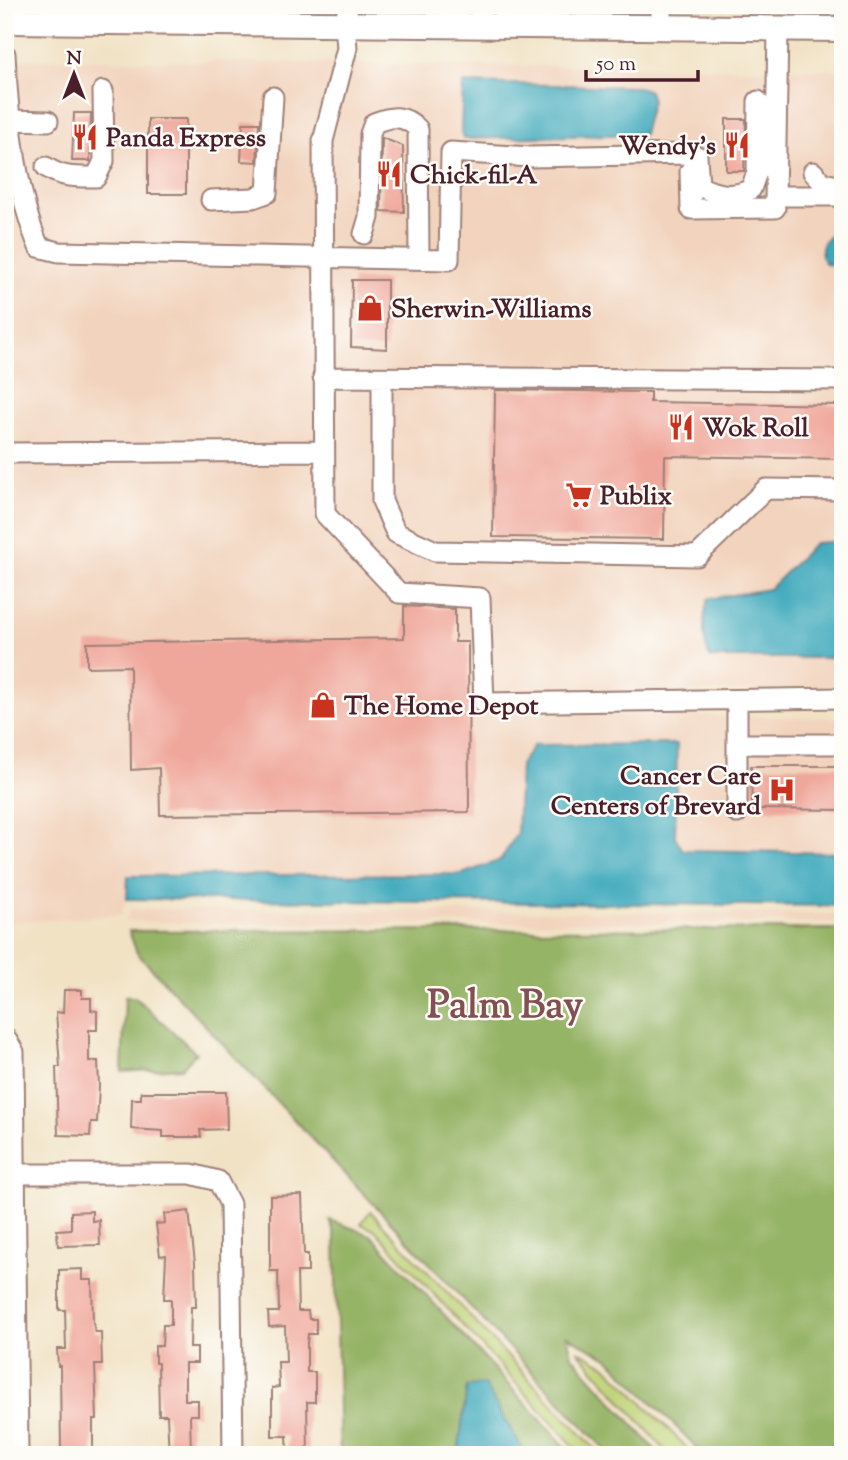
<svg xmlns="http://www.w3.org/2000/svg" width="848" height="1460" font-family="'Sorts Mill Goudy',serif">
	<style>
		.built { fill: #f2d4be }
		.green { fill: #bed275; stroke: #847850; stroke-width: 2 }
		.forest { fill: #96b466; stroke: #706a48; stroke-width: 2 }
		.water { fill: #3ca9bc; stroke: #436474; stroke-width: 2 }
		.building { fill: #f0a79b }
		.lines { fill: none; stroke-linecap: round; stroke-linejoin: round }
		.minor-casing { stroke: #9e8078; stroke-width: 23 }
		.major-casing { stroke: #9e8078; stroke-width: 28 }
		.minor { stroke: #fff; stroke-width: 19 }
		.major { stroke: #fff; stroke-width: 24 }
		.labels { text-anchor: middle; stroke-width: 5; stroke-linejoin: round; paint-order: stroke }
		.poi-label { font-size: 26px; font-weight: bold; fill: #4a1f2b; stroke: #fdfcf7; text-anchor: start }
		.town-label { font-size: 40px; font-weight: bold; fill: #844f52; stroke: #fdfcf7 }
	</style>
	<rect width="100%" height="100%" fill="#fdfcf7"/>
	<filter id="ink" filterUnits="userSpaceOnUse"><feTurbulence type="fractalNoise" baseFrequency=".0143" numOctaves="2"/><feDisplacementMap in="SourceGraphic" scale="14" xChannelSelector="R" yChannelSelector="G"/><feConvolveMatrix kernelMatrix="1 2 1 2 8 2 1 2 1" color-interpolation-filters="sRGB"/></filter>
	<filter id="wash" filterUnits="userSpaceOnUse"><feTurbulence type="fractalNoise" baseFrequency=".00686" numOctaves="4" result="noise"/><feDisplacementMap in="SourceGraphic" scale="28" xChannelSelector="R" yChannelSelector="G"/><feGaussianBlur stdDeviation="1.57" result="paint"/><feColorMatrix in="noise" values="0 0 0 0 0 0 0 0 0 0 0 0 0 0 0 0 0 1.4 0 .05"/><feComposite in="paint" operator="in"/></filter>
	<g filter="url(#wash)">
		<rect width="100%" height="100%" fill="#f1e2c4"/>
		<path class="built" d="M5,59L843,70V689L528,694L525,713L843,718V853L683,850L675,837L677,744L520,765L517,832L501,860L462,874L128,876L127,899L121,915L5,923Z
			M131,909L843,914V922L207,924L125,921Z"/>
		<path class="green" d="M370,1211L601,1455H582L375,1230L361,1224Z
			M577,1350L605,1365L694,1455H669Z"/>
		<path class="forest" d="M843,929V1455H704L608,1358L567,1336L572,1356L660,1455H610L137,953L129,931Z
			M125,997H135L196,1053L182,1068L122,1072Z
			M330,1220L371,1235L573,1455H526L511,1432L467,1387L458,1455H340L335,1237Z"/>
		<path class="water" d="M463,83L639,87L649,91L652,100L643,134L463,139L461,130Z
			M843,232V266L826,264L821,256L823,242L834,233Z
			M843,541V658H710C702,640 703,618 708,599L769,589L815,543Z
			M677,744L675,837L683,850L843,853V906L127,899L128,876L462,874L501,860L517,833L520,765L534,745Z
			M484,1384L526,1455H458L467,1387Z"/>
		<g id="blocks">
			<path class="building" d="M74,113H91L90,161H72Z
				M148,119H186V194H148Z
				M726,119H746L744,171H726Z
				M243,123H259L257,162L241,161Z
				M382,138L403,146L404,212L381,211Z
				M352,280H387V349L351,347Z
				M495,390L650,392V402L843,405V459L665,456L664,539L493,537Z
				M404,606L455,609V642H468L469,812L160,815L159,768L131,770L130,666L87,667V643L404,638Z
				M751,766H843V810L752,809Z
				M64,990H82V998H91V1010L97,1011V1030H89V1061H98L99,1086L97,1122H91L90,1136L58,1135L56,1067H60L56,1012L63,1013Z
				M141,1092H226L227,1129L200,1130L201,1137H163V1131L131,1129L132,1099H141Z
				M302,1195L304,1254H308V1272H297L298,1311H308L309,1319H316V1334H308L307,1343V1372H315V1402H307L308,1455H288L287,1436H272V1388L279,1387L278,1362H286L285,1326L269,1327L268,1312H279L278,1271H270V1196Z
				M92,1211V1221L99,1220L100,1245L58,1246L57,1230L71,1229V1212Z
				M189,1211L195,1263L196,1307H191L190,1348H197V1363H185V1400H198V1415H190L191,1455H169L167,1415H159L158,1363H155V1346H162L163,1325H171V1299H164L166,1255L160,1256L156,1224L165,1223L164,1214Z
				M82,1269V1280H92L93,1322L95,1332H101L102,1365H95L97,1419H93V1455H71L61,1452L60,1366H58L57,1349H66L65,1310H59V1270Z"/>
		</g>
	</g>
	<g filter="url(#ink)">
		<use href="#blocks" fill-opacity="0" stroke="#9e8078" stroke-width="2"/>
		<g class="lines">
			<g class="minor-casing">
				<path id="minor" d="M151,5V23
					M348,5L345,25L347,48L323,141L325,514L399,593L480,598L484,703L843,698
					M450,25V5
					M481,25V5
					M533,26L535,5
					M661,27V5
					M5,54C8,112 16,193 39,247L59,252L449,260L451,152L530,157L689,154L697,156L699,186C717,195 733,198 751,189L757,172L758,101
					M10,120L48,121
					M46,167C62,178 77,177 96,177L104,161L103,91
					M690,171L691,209L775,208
					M813,172L823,183L843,187
					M775,196H843
					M211,200L253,198L267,193L273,97
					M775,200L778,29
					M364,234L369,217L370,134L374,123C391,116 404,114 418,129L419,258
					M323,377L843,380
					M382,378V501L396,533L435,551L697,556L766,489L843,490
					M5,453L324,451
					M737,700V744H843
					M737,813V744
					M5,1037L14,1052L18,1455
					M5,1174H191L218,1181L230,1204L233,1455"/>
			</g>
			<g class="major-casing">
				<path id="major" d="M5,21L843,29"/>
			</g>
			<use href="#minor" class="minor"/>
			<use href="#major" class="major"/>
		</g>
	</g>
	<defs>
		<g id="restaurant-bare" transform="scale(2.1)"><path d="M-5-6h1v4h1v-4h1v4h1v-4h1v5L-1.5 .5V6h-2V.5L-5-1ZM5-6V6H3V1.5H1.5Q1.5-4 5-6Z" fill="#c8321e" stroke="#fdfcf7" stroke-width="2.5" paint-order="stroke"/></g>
		<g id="shop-bare" transform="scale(2.1)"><path d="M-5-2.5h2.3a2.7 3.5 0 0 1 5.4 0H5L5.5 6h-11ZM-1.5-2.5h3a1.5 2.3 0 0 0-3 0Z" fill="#c8321e" stroke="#fdfcf7" stroke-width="2.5" paint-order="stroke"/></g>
		<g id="supermarket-bare" transform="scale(2.1)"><path d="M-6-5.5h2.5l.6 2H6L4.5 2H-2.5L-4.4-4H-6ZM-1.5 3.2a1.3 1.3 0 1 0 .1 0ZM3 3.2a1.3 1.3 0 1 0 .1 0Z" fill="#c8321e" stroke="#fdfcf7" stroke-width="2.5" paint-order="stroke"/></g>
		<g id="hospital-bare" transform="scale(2.1)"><path d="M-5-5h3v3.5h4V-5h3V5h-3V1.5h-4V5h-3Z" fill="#c8321e" stroke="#fdfcf7" stroke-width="2.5" paint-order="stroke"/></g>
	</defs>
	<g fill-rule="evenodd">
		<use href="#restaurant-bare" x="85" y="137"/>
		<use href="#restaurant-bare" x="737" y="145"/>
		<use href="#restaurant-bare" x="389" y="174"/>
		<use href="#shop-bare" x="370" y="308"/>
		<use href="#restaurant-bare" x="681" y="427"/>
		<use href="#supermarket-bare" x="579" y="495"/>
		<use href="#shop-bare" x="323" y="705"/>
		<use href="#hospital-bare" x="782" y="790"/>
	</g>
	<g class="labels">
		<g class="poi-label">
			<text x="106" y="146">Panda Express</text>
			<text x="716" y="154" text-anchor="end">Wendy's</text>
			<text x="410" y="183">Chick-fil-A</text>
			<text x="391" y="317">Sherwin-Williams</text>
			<text x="702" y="436">Wok Roll</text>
			<text x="600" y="504">Publix</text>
			<text x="344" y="714">The Home Depot</text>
			<text x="761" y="784" text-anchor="end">Cancer Care<tspan x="761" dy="30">Centers of Brevard</tspan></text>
		</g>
		<g class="town-label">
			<text x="505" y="1017">Palm Bay</text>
		</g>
	</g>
	<rect width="848" height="1460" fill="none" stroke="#fdfcf7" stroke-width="28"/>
	<g transform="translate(74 74)" stroke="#fdfcf7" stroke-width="5" paint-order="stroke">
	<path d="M0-5L12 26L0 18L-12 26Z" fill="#4a1f2b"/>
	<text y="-10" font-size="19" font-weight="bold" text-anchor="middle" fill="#4a1f2b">N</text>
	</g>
	<path d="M586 70v10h112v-10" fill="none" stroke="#4a1f2b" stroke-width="3.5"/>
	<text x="596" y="70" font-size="21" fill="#4a1f2b" stroke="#fdfcf7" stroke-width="5" paint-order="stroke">50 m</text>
</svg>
